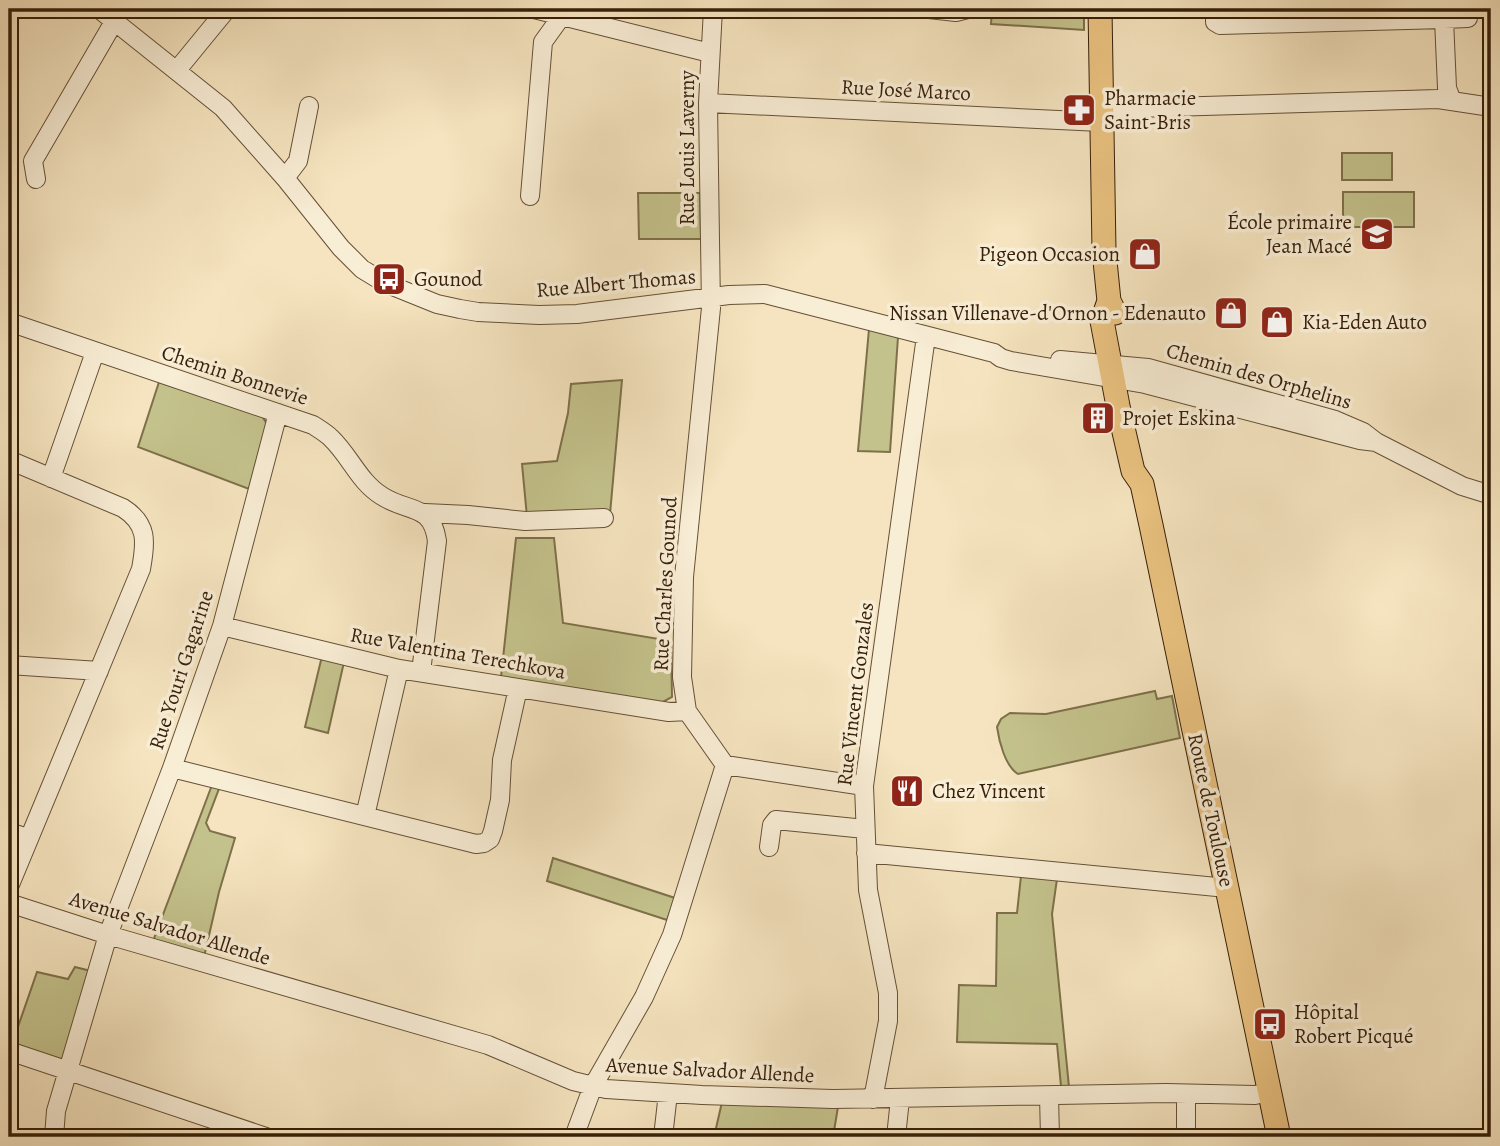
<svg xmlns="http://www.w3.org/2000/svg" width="1500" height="1146" font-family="Alegreya,serif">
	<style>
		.green { fill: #c4c28c; stroke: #7e704a; stroke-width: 2 }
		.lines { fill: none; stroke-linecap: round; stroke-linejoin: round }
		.minor-casing { stroke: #665036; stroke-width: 20 }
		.major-casing { stroke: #371f09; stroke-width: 25 }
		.minor { stroke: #f8edd5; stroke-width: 18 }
		.major { stroke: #eac280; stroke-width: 23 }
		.labels { text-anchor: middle; stroke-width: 7; stroke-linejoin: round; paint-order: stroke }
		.street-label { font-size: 21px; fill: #371f09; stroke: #f8edd5 }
		.poi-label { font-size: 21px; fill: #371f09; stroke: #f8edd5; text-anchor: start }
	</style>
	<rect width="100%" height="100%" fill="#f5e4bf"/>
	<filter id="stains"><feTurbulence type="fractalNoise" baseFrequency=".00286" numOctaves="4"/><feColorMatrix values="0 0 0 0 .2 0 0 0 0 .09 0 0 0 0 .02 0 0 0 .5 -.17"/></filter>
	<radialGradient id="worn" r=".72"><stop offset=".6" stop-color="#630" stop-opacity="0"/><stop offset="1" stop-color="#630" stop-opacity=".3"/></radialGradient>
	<path class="green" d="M992,9H1084V30L991,24Z
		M1342,153H1392V180H1342Z
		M1343,192H1414V227H1343Z
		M638,193H700L701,239H639Z
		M869,329L898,337L890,452L858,451Z
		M622,380L610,514L527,517L522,464L557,461L568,413L571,384Z
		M159,382L262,416L267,424L249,489L138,447Z
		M516,538H554L563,623L671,641L672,697L661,703L501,677Z
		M322,656L344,662L328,733L305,727Z
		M1155,691L1157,699L1172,696L1180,738L1018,774C1005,766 999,741 997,727L1001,719L1010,713L1046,714Z
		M212,785L220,786L206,823L210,831L235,838L219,892L204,957L153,941Z
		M553,858L675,898L667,920L547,881Z
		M1021,876L1057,879L1052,914L1069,1087L1061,1086L1057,1044L957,1042L959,985L996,986L997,913H1017Z
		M75,967L91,971L65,1057L59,1060L12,1044L37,972L68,979Z
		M722,1102L838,1107L833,1137H714Z"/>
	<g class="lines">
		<g class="minor-casing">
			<path id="minor" d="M99,9L223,108L285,178L341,248L362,269L385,283L437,304L460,309L478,312L539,315L577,314L729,295L765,294L994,353L1001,358L1011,361L1145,384L1360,440L1376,442
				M534,9L710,53
				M929,9L956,12L968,9
				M1215,9V22L1220,25L1444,19L1447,88L1452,101
				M1444,19L1468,18
				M177,70L227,9
				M708,103L1101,122
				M1101,109L1438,99L1491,107
				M285,178L298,161L309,106
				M36,179L33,161L115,20
				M530,196L543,42L561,17
				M9,322L313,425C319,429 326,433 331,438C350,456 359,482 382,496C408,513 432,503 437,541L421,672
				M1060,360L1148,368L1335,420L1363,432L1376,442L1462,486L1491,495
				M9,460L123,508C148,524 146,542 141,569L9,887
				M51,478L95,352
				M425,513L468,515L525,521L604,518
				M222,626L399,669L669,712L687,711
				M9,665L99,671
				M725,765L864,786
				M172,768L476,844L484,843L490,839L493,831L500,800L502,760L518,688
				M365,816L399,669
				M9,832L28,838
				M769,847L772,825L776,820L865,829
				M866,853L1227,888
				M9,903L108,935L488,1045L573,1081L606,1089L702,1095L833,1099L1166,1093L1255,1095L1269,1092
				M9,1051L266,1137
				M1186,1095V1137
				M1049,1096L1050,1137
				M873,1099L888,1021V993L868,890L864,786L926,336
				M54,1137L56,1111L108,935L172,768L222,626L278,413
				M574,1137L593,1086L644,997L672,935L725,765L687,711L682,677L684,577L711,308L708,103L713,9
				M663,1137L668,1093
				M896,1137L900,1099"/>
		</g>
		<g class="major-casing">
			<path id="major" d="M1100,9L1104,251L1109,301L1115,313
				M1109,301L1102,321L1118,406L1133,471L1142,484L1151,525L1279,1137"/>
		</g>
		<use href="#minor" class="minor"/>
		<use href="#major" class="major"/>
	</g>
	<defs>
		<g id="pharmacy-square" transform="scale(1.75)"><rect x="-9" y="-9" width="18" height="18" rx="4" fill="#8f2418" stroke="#f8edd5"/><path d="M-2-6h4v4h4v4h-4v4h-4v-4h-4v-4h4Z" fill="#fff"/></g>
		<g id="school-square" transform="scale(1.75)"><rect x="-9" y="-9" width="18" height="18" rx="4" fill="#8f2418" stroke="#f8edd5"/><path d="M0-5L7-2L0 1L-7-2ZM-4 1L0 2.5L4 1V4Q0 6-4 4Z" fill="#fff"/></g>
		<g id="shop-square" transform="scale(1.75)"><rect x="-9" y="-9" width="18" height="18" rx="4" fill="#8f2418" stroke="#f8edd5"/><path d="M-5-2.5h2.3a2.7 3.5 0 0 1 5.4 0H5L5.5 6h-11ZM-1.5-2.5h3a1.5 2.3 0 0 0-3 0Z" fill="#fff"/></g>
		<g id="bus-square" transform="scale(1.75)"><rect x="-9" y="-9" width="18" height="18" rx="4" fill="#8f2418" stroke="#f8edd5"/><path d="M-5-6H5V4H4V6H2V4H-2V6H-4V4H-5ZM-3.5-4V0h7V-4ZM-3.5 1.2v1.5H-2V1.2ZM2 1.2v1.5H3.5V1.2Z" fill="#fff"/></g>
		<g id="building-square" transform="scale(1.75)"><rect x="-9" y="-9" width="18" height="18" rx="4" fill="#8f2418" stroke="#f8edd5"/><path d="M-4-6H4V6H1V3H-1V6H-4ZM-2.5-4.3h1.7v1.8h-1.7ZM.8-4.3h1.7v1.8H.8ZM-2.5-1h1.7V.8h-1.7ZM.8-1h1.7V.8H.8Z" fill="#fff"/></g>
		<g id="restaurant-square" transform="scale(1.75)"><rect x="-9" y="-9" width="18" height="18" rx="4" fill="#8f2418" stroke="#f8edd5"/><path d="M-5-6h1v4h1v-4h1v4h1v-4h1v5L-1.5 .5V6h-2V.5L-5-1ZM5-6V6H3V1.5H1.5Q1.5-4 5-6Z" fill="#fff"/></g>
	</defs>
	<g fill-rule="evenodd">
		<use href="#pharmacy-square" x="1079" y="110"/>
		<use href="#school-square" x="1377" y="234"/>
		<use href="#shop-square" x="1145" y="254"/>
		<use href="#bus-square" x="389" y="279"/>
		<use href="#shop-square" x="1231" y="313"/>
		<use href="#shop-square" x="1277" y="322"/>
		<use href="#building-square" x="1098" y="418"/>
		<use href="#restaurant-square" x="907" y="791"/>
		<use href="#bus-square" x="1270" y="1024"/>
	</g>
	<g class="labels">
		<g class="street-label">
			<text transform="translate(906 90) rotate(3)" y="7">Rue José Marco</text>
			<text transform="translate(687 148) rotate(-90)" y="7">Rue Louis Laverny</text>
			<text transform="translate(616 283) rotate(-5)" y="7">Rue Albert Thomas</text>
			<text transform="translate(235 375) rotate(18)" y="7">Chemin Bonnevie</text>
			<text transform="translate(1259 376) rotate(16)" y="7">Chemin des Orphelins</text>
			<text transform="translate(665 584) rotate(-87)" y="7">Rue Charles Gounod</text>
			<text transform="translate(458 653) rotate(10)" y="7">Rue Valentina Terechkova</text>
			<text transform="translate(181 670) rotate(-72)" y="7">Rue Youri Gagarine</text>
			<text transform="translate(855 694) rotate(-83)" y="7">Rue Vincent Gonzales</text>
			<text transform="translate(1211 810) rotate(78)" y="7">Route de Toulouse</text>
			<text transform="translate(170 928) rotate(17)" y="7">Avenue Salvador Allende</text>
			<text transform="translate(710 1070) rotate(3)" y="7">Avenue Salvador Allende</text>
		</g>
		<g class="poi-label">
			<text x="1104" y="105">Pharmacie<tspan x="1104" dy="24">Saint-Bris</tspan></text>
			<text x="1352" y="229" text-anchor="end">École primaire<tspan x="1352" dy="24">Jean Macé</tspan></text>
			<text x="1120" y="261" text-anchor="end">Pigeon Occasion</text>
			<text x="414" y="286">Gounod</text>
			<text x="1206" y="320" text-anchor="end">Nissan Villenave-d'Ornon - Edenauto</text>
			<text x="1302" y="329">Kia-Eden Auto</text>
			<text x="1122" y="425">Projet Eskina</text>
			<text x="932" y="798">Chez Vincent</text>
			<text x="1294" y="1019">Hôpital<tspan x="1294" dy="24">Robert Picqué</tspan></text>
		</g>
	</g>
	<rect width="1500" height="1146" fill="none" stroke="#f5e4bf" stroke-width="35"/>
	<rect x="10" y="10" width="1479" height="1125" fill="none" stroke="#371f09" stroke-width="3.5"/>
	<rect x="18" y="18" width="1465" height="1111" fill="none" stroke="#371f09" stroke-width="2"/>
	<rect width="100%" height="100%" filter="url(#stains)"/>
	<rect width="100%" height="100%" fill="url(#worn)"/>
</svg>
